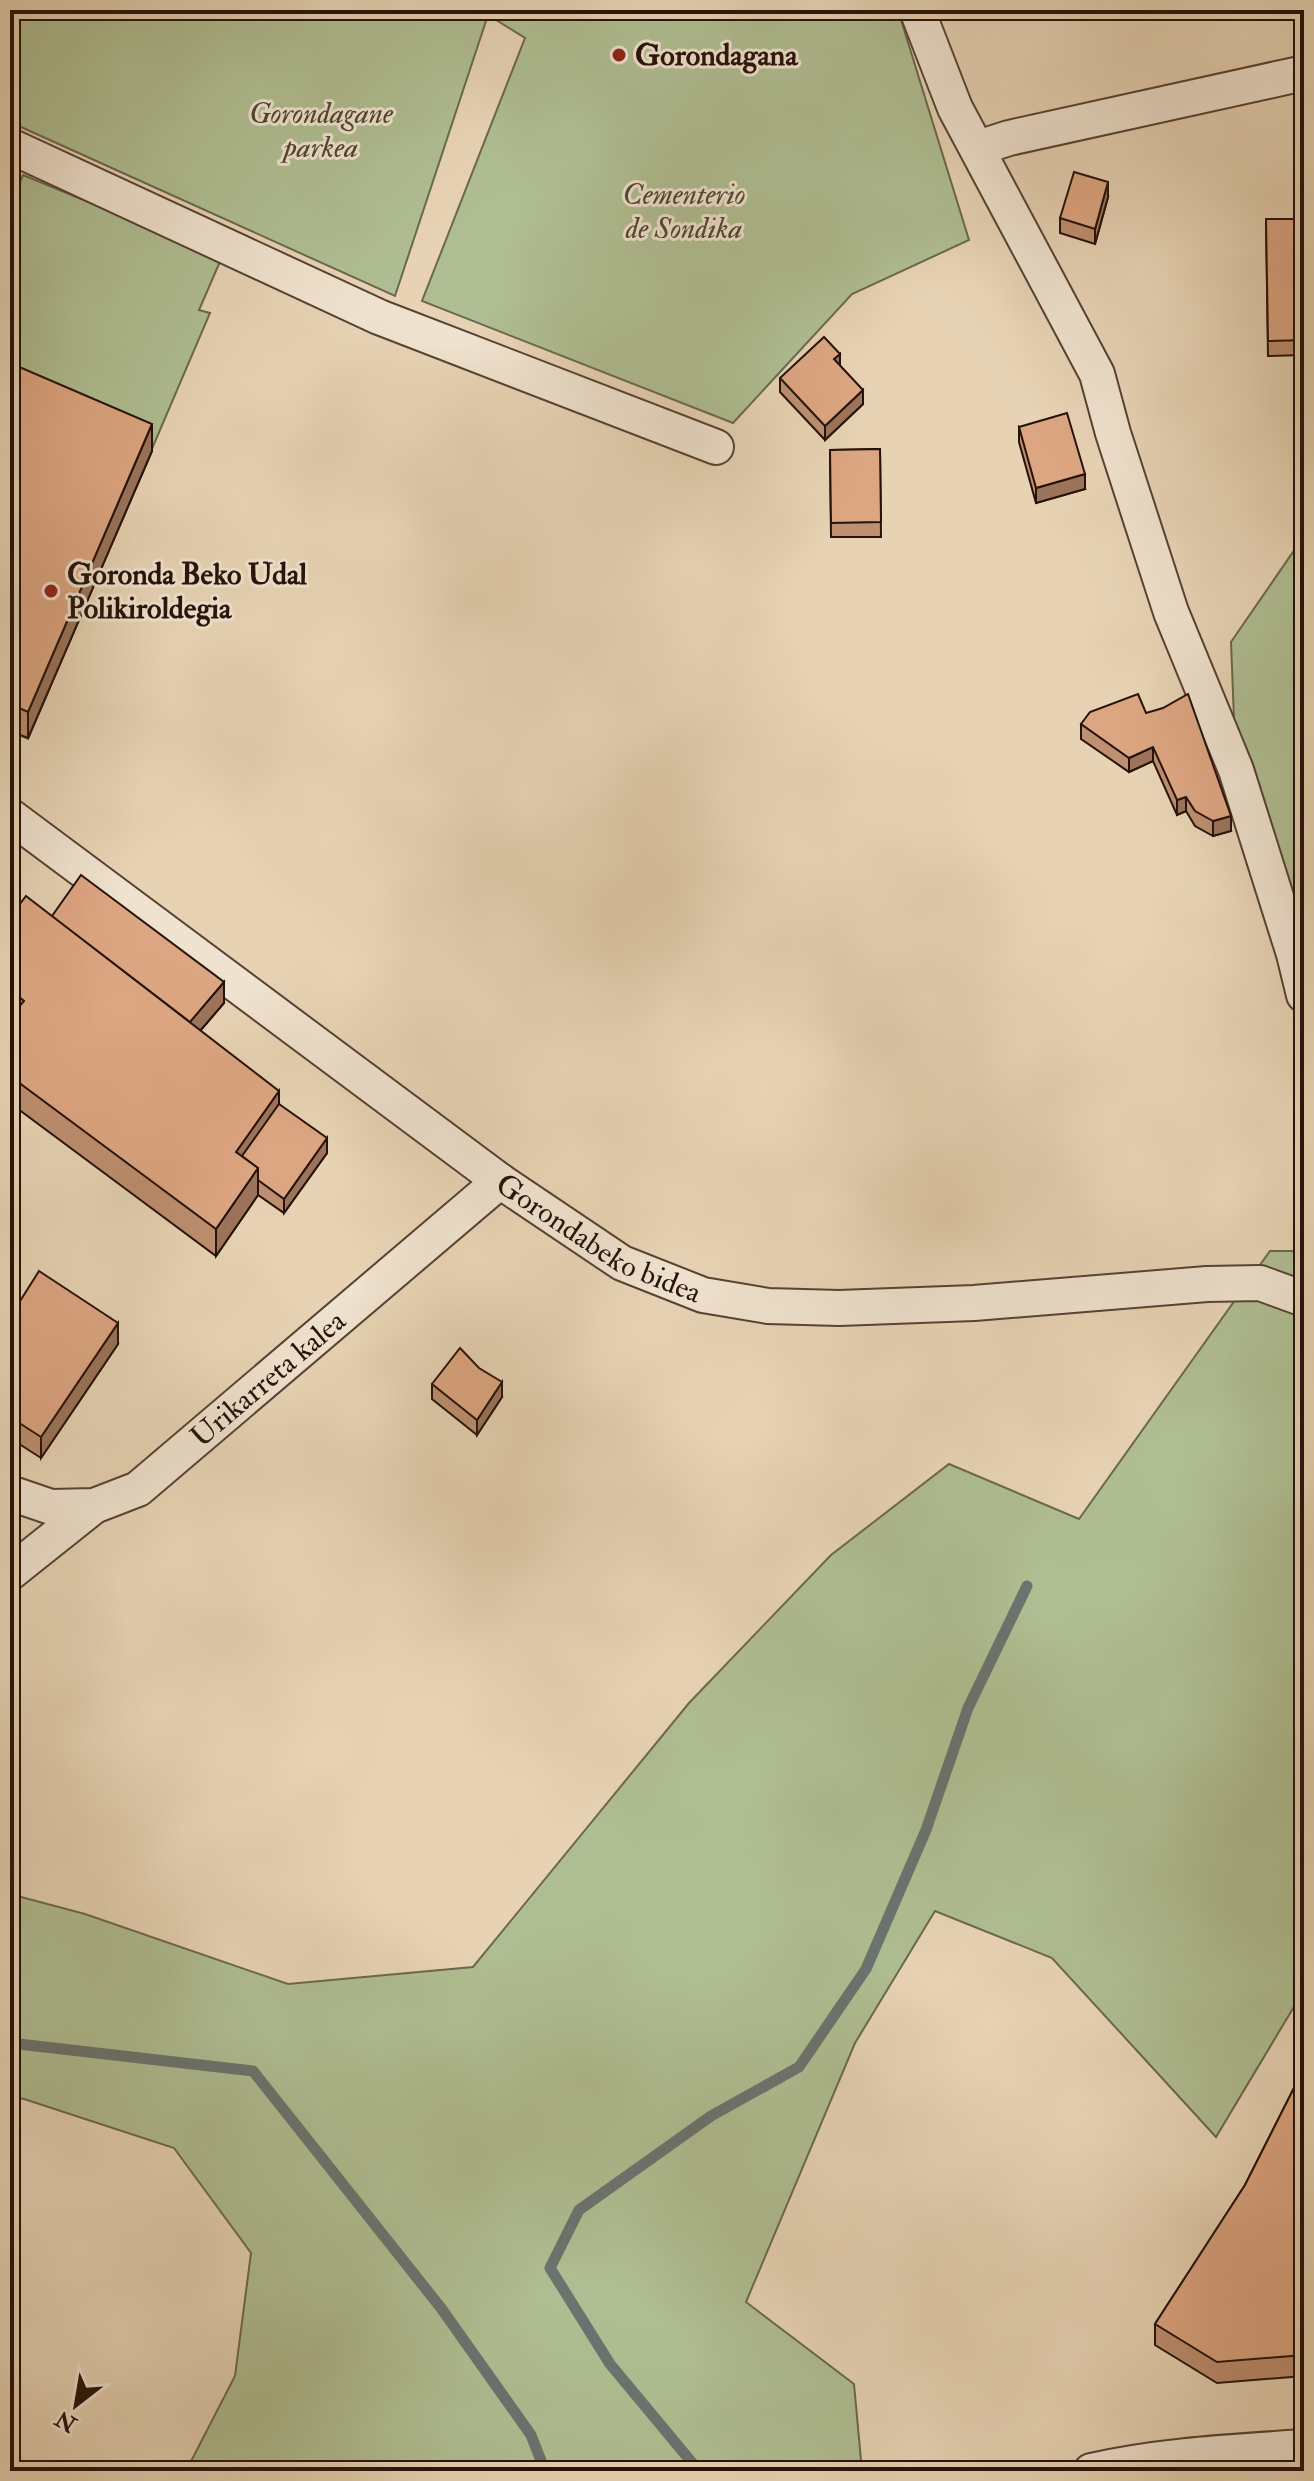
<svg xmlns="http://www.w3.org/2000/svg" width="1314" height="2481" font-family="'IM FELL Double Pica',serif">
	<style>
		.green { fill: #afbe92; stroke: #6a684e; stroke-width: 2 }
		.lines { fill: none; stroke-linecap: round; stroke-linejoin: round }
		.stream { stroke: #6a7470; stroke-width: 11 }
		.street-casing { stroke: #564234; stroke-width: 38 }
		.street { stroke: #efe2ce; stroke-width: 34 }
		.wall { fill: #be8f70; stroke: #25120a; stroke-width: 2 }
		.shaded-wall { fill: #9b745b; stroke: #25120a; stroke-width: 2 }
		.building { fill: #dda682; stroke: #25120a; stroke-width: 2 }
		.poi-dot { fill: #8f2418; stroke: #efe2ce; stroke-width: 3 }
		.labels { text-anchor: middle; stroke-width: 6; stroke-linejoin: round; paint-order: stroke }
		.poi-label { font-size: 30px; font-weight: bold; fill: #25120a; stroke: #efe2ce; text-anchor: start }
		.park-label { font-size: 30px; font-style: italic; fill: #4e4633; stroke: #efe2ce }
		.street-label { font-size: 30px; fill: #25120a; stroke: #efe2ce }
	</style>
	<rect width="100%" height="100%" fill="#e7d3b4"/>
	<filter id="stains"><feTurbulence type="fractalNoise" baseFrequency=".0025" numOctaves="4"/><feColorMatrix values="0 0 0 0 .2 0 0 0 0 .09 0 0 0 0 .02 0 0 0 .5 -.17"/></filter>
	<radialGradient id="worn" r=".72"><stop offset=".6" stop-color="#630" stop-opacity="0"/><stop offset="1" stop-color="#630" stop-opacity=".3"/></radialGradient>
	<path class="green" d="M10,10H898L969,240L852,294L733,423L422,301L525,38L488,15L395,296L10,122Z
		M23,175L222,257L199,310L210,313L28,739L10,731V204Z
		M1304,536V1041L1294,954L1236,770L1231,642Z
		M1270,1251H1304V1990L1216,2137L1052,1958L935,1911L855,2043L746,2302L854,2384L862,2471H186L235,2376L251,2253L174,2148L24,2099L10,2097V1894L85,1914L288,1984L473,1967L689,1703L831,1555L949,1464L1079,1519Z"/>
	<g class="lines">
		<path class="stream" d="M10,2043L253,2071L441,2308L531,2435L545,2471
			M699,2471L610,2364L550,2268L579,2210L711,2116L799,2067L866,1969L926,1830L968,1708L1027,1586"/>
		<g class="street-casing">
			<g id="street">
				<path d="M917,10L955,108L1097,374L1113,433L1171,612L1236,770L1294,954L1304,995"/>
				<path d="M10,146L379,317L716,447"/>
				<path d="M978,148L1009,138L1304,73"/>
				<path id="s1" d="M10,816L500,1181L622,1263L703,1295L768,1306L839,1308L974,1303L1207,1284L1260,1283L1304,1299"/>
				<path id="s2" d="M10,1493L51,1507L94,1506L138,1489L500,1181"/>
				<path d="M10,1573L94,1506"/>
				<path d="M1091,2471C1161,2455 1233,2452 1304,2447"/>
			</g>
		</g>
		<use href="#street" class="street"/>
	</g>
	<path class="wall" d="M1108,197L1095,244L1060,233V218Z
		M1266,219H1304V355L1268,356Z
		M10,363L152,451L28,738L10,731Z
		M840,366L863,404L825,440L780,392V378Z
		M1019,427L1085,489L1036,503L1019,442Z
		M880,449L881,537H831L830,450Z
		M1146,713L1231,831L1213,836L1195,826L1186,811L1177,815L1153,761L1129,772L1081,739V724Z
		M52,916L224,1003L200,1031L279,1104L327,1153L284,1213L258,1195L216,1256L10,1103V917Z
		M10,1317L118,1344L41,1458L10,1438Z
		M432,1384L502,1397L477,1435L432,1399Z
		M1304,2068V2376L1217,2383L1155,2345V2324L1245,2185Z"/>
	<path class="shaded-wall" d="M1108,182V197L1095,244V229Z
		M840,354V368L834,359Z
		M863,390V404L825,440V426Z
		M152,424V451L28,738V712Z
		M1085,474V489L1036,503V488Z
		M1153,747V761L1129,772V758Z
		M1186,797V811L1177,815V800Z
		M1231,816V831L1213,836V821Z
		M224,982V1003L186,1047V1026Z
		M279,1091V1118L243,1170L236,1152Z
		M327,1138V1153L284,1213V1199Z
		M258,1168V1195L216,1256V1229Z
		M118,1323V1344L41,1458V1437Z
		M502,1382V1397L477,1435V1420Z"/>
	<path class="building" d="M1074,172L1108,182L1095,229L1060,218Z
		M1266,219H1304V340L1268,341Z
		M824,337L840,354L834,359L863,390L825,426L780,378Z
		M10,363L152,424L28,712L10,704Z
		M1067,413L1085,474L1036,488L1019,427Z
		M880,449L881,522L831,523L830,450Z
		M1138,694L1146,713L1163,708L1188,694L1231,816L1213,821L1195,811L1186,797L1177,800L1153,747L1129,758L1081,724L1090,712Z
		M81,875L224,982L190,1022L52,916Z
		M26,896L279,1091L236,1152L258,1168L216,1229L10,1076V1018L24,1001L10,990V917Z
		M10,996L21,1004L10,1018Z
		M279,1104L327,1138L284,1199L258,1180V1168L242,1156Z
		M39,1271L118,1323L41,1437L10,1417V1317Z
		M460,1348L479,1368L502,1382L477,1420L432,1384Z
		M1304,2068V2355L1217,2362L1155,2324L1245,2185Z"/>
	<g class="poi-dot">
		<circle cx="619" cy="55" r="8"/>
		<circle cx="51" cy="591" r="8"/>
	</g>
	<g class="labels">
		<g class="poi-label">
			<text x="635" y="65">Gorondagana</text>
			<text x="67" y="584">Goronda Beko Udal<tspan x="67" dy="34">Polikiroldegia</tspan></text>
		</g>
		<g class="park-label">
			<text x="321" y="123">Gorondagane<tspan x="321" dy="34">parkea</tspan></text>
			<text x="684" y="204">Cementerio<tspan x="684" dy="34">de Sondika</tspan></text>
		</g>
		<g class="street-label">
			<text dy="10" stroke="none"><textPath href="#s1" startOffset="726">Gorondabeko bidea</textPath></text>
			<text dy="10" stroke="none"><textPath href="#s2" startOffset="304">Urikarreta kalea</textPath></text>
		</g>
	</g>
	<rect width="1314" height="2481" fill="none" stroke="#e7d3b4" stroke-width="40"/>
	<rect x="12" y="12" width="1290" height="2457" fill="none" stroke="#25120a" stroke-width="4"/>
	<rect x="20" y="20" width="1274" height="2441" fill="none" stroke="#25120a" stroke-width="2"/>
	<g transform="translate(76 2405) rotate(211)" stroke="#efe2ce" stroke-width="6" paint-order="stroke">
	<path d="M0-6L14 30L0 20L-14 30Z" fill="#25120a"/>
	<text y="-12" font-size="22" font-weight="bold" text-anchor="middle" fill="#25120a">N</text>
	</g>
	<rect width="100%" height="100%" filter="url(#stains)"/>
	<rect width="100%" height="100%" fill="url(#worn)"/>
</svg>
